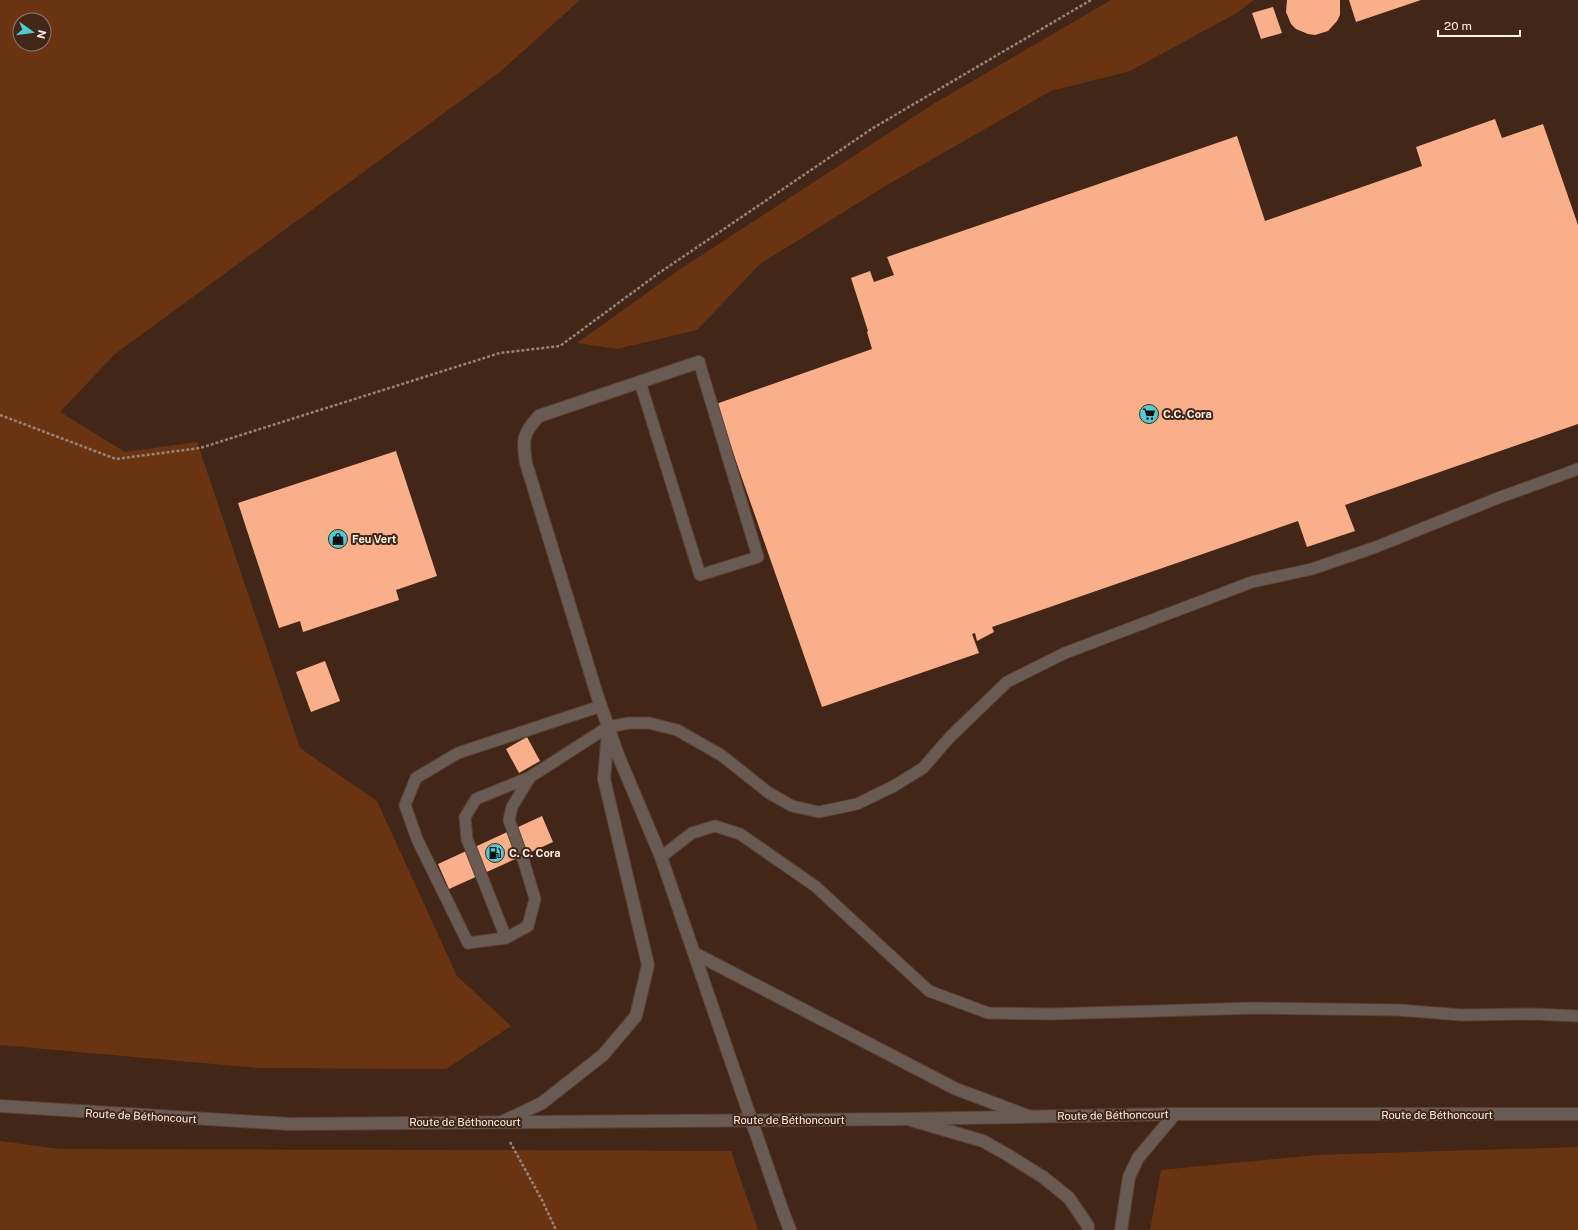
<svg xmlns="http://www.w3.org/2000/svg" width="1578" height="1230" font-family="'Public Sans',sans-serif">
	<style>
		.green { fill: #6a3413; fill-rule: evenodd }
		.building { fill: #f9af89 }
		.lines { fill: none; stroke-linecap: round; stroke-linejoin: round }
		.service-casing { stroke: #5c4234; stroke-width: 13 }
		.minor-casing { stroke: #5c4234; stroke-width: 14 }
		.tertiary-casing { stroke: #5c4234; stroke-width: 14 }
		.path { stroke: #998378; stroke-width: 2.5; stroke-dasharray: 3 2; stroke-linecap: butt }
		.service { stroke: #695b54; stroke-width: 11 }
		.minor { stroke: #695b54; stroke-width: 12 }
		.tertiary { stroke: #695b54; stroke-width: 12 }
		.minor-bridge-casing { stroke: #5c4234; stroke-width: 14; stroke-linecap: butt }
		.minor-bridge { stroke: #695b54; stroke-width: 12 }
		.labels { text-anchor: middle; stroke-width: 4; stroke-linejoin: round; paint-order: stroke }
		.poi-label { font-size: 11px; font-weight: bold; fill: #fff0e8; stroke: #422617; text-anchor: start }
		.street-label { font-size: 11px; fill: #fff0e8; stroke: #422617 }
	</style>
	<rect width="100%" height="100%" fill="#422617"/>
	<path class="green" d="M0,0H580L500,72L115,354L60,412L125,452L197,442L300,748L377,801L457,976L511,1026L446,1069L258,1068L0,1045ZM20,20H44V44H20Z
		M1111,0H1254L1235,14L1130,71L1051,91L887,185L760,264L697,330L617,349L577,343L679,270L935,103Z
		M0,1141L60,1149L731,1151L758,1230H0Z
		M1578,1147V1230H1150L1161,1170L1316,1155Z"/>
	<path class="building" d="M1287,0H1340V15L1337,21L1328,31L1315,35L1308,34L1296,29L1291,24L1286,12Z
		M1349,0H1421L1356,22Z
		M1273,7L1282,33L1261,39L1252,13Z
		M1495,119L1502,138L1543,124L1578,225V424L1345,505L1355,531L1307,547L1298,521L992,627L994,632L977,641L975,633L972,634L979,653L822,707L716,404L872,349L867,332L868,331L851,278L870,271L874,282L894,275L887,257L1237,136L1265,221L1422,166L1416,147Z
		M396,451L437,576L396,590L399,600L303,632L300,621L279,628L238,503Z
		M325,661L340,701L311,712L296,672Z
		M527,737L540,761L519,773L506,749Z
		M542,816L553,842L449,889L438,864Z"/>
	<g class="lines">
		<g class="service-casing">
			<path id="service" d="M640,382L700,575L758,557L699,362
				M601,706L458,753L416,778L405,805L417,839L468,943L506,938L467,839L465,817L476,799L530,777L608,727L629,723H649L677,730L721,755L769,793L792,806L819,812L857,804L894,786L923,768L950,737L1007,682L1065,653L1252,582L1312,569L1376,547L1498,498L1578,469
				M661,857L692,833L715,826L740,834L815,886L929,991L988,1013L1052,1014L1256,1008L1399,1010L1462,1015L1534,1014L1578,1016
				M506,938L528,926L535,899L524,862L509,820L512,807L530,777"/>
		</g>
		<g class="minor-casing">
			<path id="minor" d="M699,362L539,416C523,433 522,440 526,463L597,695L618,755L661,857L721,1032
				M694,953L956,1089L1028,1116
				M911,1120L983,1141L1006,1154L1043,1177L1069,1198L1088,1226V1230
				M502,1122L542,1103L603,1055L636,1016L648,965L604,779L608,730
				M783,1212L790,1230
				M1121,1230L1129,1177L1138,1158L1175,1114"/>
		</g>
		<g class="tertiary-casing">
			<path id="tertiary" d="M0,1106L290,1124L908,1119L1175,1114H1578"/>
		</g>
		<path class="path" d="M0,415L116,459L200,448L500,353L560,346L659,273L873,128L1091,0
			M510,1142L542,1200L556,1230"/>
		<use href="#service" class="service"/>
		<use href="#minor" class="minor"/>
		<use href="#tertiary" class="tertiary"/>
		<g class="minor-bridge-casing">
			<path id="minor-bridge" d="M721,1032L783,1212"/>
		</g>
		<use href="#minor-bridge" class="minor-bridge"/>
	</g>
	<defs>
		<g id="supermarket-disc" transform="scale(1)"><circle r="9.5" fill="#51ccd1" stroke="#422617"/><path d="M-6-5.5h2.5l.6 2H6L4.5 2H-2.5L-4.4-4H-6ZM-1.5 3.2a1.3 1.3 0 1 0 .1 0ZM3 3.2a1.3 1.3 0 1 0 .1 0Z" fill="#111"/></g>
		<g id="shop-disc" transform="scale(1)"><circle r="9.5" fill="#51ccd1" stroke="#422617"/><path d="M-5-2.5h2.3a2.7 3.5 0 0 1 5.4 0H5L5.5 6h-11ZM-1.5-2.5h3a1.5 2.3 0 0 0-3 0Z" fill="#111"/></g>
		<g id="fuel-disc" transform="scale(1)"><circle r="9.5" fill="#51ccd1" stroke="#422617"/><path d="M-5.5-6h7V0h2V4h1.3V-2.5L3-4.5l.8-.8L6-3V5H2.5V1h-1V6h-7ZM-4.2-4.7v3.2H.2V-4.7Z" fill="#111"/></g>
	</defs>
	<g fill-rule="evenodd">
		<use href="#supermarket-disc" x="1149" y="414"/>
		<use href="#shop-disc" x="338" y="539"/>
		<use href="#fuel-disc" x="495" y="853"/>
	</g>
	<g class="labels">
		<g class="poi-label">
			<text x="1163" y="418">C.C. Cora</text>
			<text x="352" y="543">Feu Vert</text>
			<text x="509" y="857">C. C. Cora</text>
		</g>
		<g class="street-label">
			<text transform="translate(1113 1115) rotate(-1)" y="4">Route de Béthoncourt</text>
			<text x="1437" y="1119">Route de Béthoncourt</text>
			<text transform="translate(141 1116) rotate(3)" y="4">Route de Béthoncourt</text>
			<text x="789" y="1124">Route de Béthoncourt</text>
			<text x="465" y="1126">Route de Béthoncourt</text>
		</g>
	</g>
	<g transform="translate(32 32) rotate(104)"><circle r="19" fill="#422617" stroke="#8e776b"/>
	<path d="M0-3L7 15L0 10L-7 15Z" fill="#51ccd1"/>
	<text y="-6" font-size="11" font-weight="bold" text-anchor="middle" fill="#fff0e8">N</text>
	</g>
	<path d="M1438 30v6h82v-6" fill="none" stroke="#fff0e8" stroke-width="2"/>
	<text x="1444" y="30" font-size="12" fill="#fff0e8" stroke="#422617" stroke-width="3" paint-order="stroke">20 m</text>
</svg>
